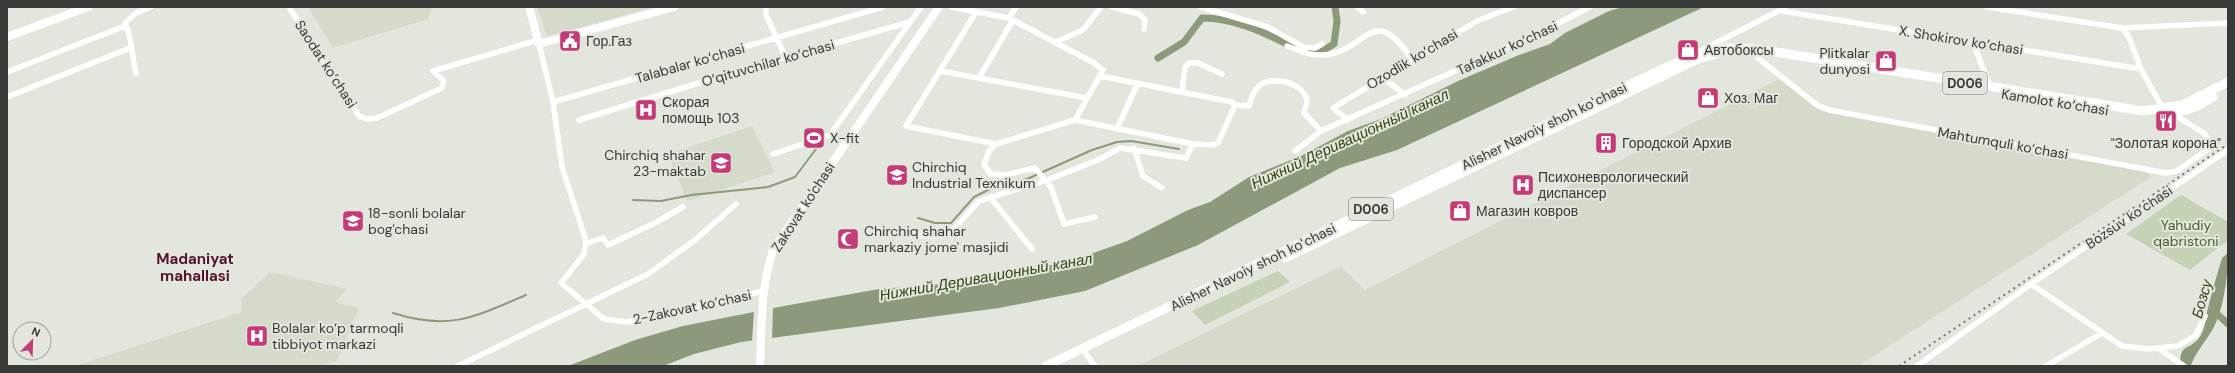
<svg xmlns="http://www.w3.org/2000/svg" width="2235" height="373" font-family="'DM Sans',sans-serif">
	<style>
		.built { fill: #d4dbcb }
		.green { fill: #c5d2b6 }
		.water { fill: #8c9a7b }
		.pier { fill: #e2e6dd }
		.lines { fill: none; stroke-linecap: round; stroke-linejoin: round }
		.stream { stroke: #8c9a7b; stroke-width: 2 }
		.canal { stroke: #8c9a7b; stroke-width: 7 }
		.street { stroke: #fff; stroke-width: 5.5 }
		.secondary { stroke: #fff; stroke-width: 8 }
		.primary { stroke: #fff; stroke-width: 9 }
		.rail { stroke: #737671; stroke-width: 2; stroke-dasharray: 2 4; stroke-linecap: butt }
		.labels { text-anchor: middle; stroke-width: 4; stroke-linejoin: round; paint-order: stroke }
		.shield { fill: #e2e6dd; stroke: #6b6e69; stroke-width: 1 }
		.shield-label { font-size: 13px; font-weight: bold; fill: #383a37 }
		.street-label { font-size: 14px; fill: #383a37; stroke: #e2e6dd }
		.poi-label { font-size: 14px; fill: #383a37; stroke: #e2e6dd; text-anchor: start }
		.park-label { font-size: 14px; fill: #4a5f2d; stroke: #e2e6dd }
		.water-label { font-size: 15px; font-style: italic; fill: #324513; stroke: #e2e6dd }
		.neighbourhood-label { font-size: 15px; font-weight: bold; fill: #551330; stroke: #e2e6dd }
	</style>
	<rect width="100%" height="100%" fill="#e2e6dd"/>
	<path class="built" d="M308,7H433L428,19L333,48Z
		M537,7H654L547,36Z
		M1779,79L1821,111L2143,169L2151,177L1858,366H1138L1341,266L1365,290Z
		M752,126L775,172L687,201L668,154Z
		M270,272L347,289L335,302L359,308L337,361L322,366H75L242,312L241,299Z"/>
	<path class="green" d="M2181,195L2228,222V240L2190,270L2126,234Z
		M1278,271L1290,282L1205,325L1192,311Z"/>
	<path class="water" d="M1623,7H1704L1397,150L1340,168L1198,245L1085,291L999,308L741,342L694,354L663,366H568L635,340L683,326L784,306L879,289L944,284L1057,264L1085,256L1127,241L1188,210L1210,202L1249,177L1301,156L1348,131L1381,119L1458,81L1519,55L1550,44L1565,33L1609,11Z
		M2228,253C2228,275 2224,307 2214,327C2207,340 2197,350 2191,365L2180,366C2180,342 2189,351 2199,338C2206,329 2205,318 2208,308C2212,291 2217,275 2222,258Z"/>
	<path class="pier" d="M773,306L772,340L752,342L754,310Z"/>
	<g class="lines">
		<path class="stream" d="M633,200L661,201L691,195L768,187L795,177L816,149
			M918,218L935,223H951L974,197L990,189L1027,179L1092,150L1117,142L1131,141L1179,149
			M393,313C450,331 474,317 526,295"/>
		<path class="canal" d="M1311,52L1317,54L1334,44L1337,21L1335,7
			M1158,58L1184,42L1202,18C1236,18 1265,33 1295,48
			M2214,311L2228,324"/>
		<path class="street" d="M289,7L359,116L367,119L377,118L442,88L444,81L433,71L538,40
			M766,7V15L786,58
			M951,7L1009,18L1094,63L1103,70L1075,120
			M1112,7L1139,14L1145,20L1144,29
			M1200,7L1268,27L1303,47L1315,48L1322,44
			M1357,7L1363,12
			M1987,7L2122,28L2228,23
			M1782,11L2141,69
			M976,12L906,126L996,144
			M1009,18L1016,7
			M2122,28L2128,35L2141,69L2163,109
			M1056,42L1083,30L1101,7
			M1973,42L1990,87
			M539,44L553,102L562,167L586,241L584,254L561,283L604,319L627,322L764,291
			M1287,46C1298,50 1310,56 1323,55C1368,52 1371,0 1412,59
			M1704,49L1786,7
			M1756,53L1758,58L1817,105L1829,110L2166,173L2177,171L2210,148L2211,145L2204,133L2173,114
			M940,71L1087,98
			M7,72L125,26
			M136,73C132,57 132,37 125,23L136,13L151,7
			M1382,77L1405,95
			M979,78L1013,20
			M1182,91L1185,67L1189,63H1198L1222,74
			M7,97L130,48
			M553,102L883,7
			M1235,105L1249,106C1251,99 1253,91 1259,86C1271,75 1304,82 1307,101C1307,105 1305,109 1304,113L1321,131
			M579,120L731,73L910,22
			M1348,120L1333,108L1477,21L1513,7
			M1117,129L1138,83
			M1134,148L1143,176L1162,188
			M1295,151L1321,131L1537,34L1590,7
			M773,154L830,135L921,7
			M990,197L1032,249
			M1095,217L1064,224L1051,187L1035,168L1005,175L991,174L984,165L989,151L996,144L1075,120L1193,144L1212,145L1218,143L1235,105L1232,102L1100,76
			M907,235L941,236L954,229L979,201L1047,180L1098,160L1120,148L1186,158L1193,144
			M585,244L603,238L608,245L655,223L683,207
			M2031,284L2122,346L2149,349L2178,346L2196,335L2205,316
			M2158,348L2184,366
			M1086,354L1095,366
			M458,366L648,274L695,240L736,204
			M1917,366L2031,284L2228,150
			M2046,366L2102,333"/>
		<path class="secondary" d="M529,7L539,44L674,7
			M7,37L88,7
			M760,366C762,326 760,286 774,248L939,7"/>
		<path class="primary" d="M2173,114L2198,106L2213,97
			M1285,258L1698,59L1716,54
			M1046,366L1622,88L1697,53L1727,48L1757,49L2143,111L2182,105L2228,82"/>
		<path class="rail" d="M1899,366L2228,144"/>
	</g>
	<defs>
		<g id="civic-square" transform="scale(1.15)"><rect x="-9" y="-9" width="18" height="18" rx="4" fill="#c33b77" stroke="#e2e6dd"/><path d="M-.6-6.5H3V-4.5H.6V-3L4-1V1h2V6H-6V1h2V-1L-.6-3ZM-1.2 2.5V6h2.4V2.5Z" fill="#fff"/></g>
		<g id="shop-square" transform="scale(1.15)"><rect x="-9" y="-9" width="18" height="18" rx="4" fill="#c33b77" stroke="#e2e6dd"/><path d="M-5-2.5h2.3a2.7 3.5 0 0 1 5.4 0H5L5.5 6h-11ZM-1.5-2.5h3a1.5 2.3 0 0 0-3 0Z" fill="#fff"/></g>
		<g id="hospital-square" transform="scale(1.15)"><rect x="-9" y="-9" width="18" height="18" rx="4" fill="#c33b77" stroke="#e2e6dd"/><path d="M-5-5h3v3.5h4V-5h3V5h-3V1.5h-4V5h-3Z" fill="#fff"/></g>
		<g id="restaurant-square" transform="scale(1.15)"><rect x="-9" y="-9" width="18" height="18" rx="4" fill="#c33b77" stroke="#e2e6dd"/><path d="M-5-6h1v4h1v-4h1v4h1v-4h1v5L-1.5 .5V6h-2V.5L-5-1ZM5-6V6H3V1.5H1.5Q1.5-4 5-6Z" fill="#fff"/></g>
		<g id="stadium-square" transform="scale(1.15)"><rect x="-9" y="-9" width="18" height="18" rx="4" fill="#c33b77" stroke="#e2e6dd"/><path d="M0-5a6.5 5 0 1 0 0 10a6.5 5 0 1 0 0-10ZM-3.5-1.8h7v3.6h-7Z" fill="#fff"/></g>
		<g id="building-square" transform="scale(1.15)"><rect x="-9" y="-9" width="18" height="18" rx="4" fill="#c33b77" stroke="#e2e6dd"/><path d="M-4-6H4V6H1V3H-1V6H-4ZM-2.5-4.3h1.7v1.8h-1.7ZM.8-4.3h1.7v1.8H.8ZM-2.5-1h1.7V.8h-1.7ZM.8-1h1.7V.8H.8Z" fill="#fff"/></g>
		<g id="school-square" transform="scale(1.15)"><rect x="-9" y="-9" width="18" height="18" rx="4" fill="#c33b77" stroke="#e2e6dd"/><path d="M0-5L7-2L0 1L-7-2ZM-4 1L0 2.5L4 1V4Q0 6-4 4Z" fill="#fff"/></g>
		<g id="university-square" transform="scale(1.15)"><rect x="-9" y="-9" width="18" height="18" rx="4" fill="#c33b77" stroke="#e2e6dd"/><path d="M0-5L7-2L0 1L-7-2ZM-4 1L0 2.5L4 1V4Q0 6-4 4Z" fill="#fff"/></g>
		<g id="mosque-square" transform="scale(1.15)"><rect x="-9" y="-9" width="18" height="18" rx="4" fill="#c33b77" stroke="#e2e6dd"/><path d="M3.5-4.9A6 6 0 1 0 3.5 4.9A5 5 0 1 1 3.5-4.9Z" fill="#fff"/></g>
	</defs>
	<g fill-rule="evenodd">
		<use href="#civic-square" x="570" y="41"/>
		<use href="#shop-square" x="1688" y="50"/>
		<use href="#shop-square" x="1886" y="61"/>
		<use href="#shop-square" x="1708" y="98"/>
		<use href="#hospital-square" x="646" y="110"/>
		<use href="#restaurant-square" x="2166" y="121"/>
		<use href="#stadium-square" x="814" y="138"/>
		<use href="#building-square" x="1606" y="143"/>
		<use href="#school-square" x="721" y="163"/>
		<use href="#university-square" x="897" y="175"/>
		<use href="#hospital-square" x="1523" y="185"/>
		<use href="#shop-square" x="1460" y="211"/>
		<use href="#school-square" x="353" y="221"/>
		<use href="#mosque-square" x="848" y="239"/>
		<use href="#hospital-square" x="257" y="336"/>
	</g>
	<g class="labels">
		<g class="shield">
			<rect x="1943" y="72" width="44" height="22" rx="3"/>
			<rect x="1349" y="198" width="44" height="22" rx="3"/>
		</g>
		<g class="shield-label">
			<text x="1965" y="88">D006</text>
			<text x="1371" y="214">D006</text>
		</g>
		<g class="street-label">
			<text transform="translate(1961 40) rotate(9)" y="5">X. Shokirov ko‘chasi</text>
			<text transform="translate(1507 48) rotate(-25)" y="5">Tafakkur ko‘chasi</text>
			<text transform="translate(1412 59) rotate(-31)" y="5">Ozodlik ko‘chasi</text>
			<text transform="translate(690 63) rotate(-16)" y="5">Talabalar ko‘chasi</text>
			<text transform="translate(768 63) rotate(-16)" y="5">O‘qituvchilar ko‘chasi</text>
			<text transform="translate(326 64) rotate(57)" y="5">Saodat ko‘chasi</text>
			<text transform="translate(2055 102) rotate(9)" y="5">Kamolot ko‘chasi</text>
			<text transform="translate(1544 126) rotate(-26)" y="5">Alisher Navoiy shoh koʻchasi</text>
			<text transform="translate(2003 143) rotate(10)" y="5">Mahtumquli ko‘chasi</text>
			<text transform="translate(803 207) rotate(-57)" y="5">Zakovat ko'chasi</text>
			<text transform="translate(2129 217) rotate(-34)" y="5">Bozsuv ko‘chasi</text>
			<text transform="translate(1253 267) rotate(-26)" y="5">Alisher Navoiy shoh koʻchasi</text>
			<text transform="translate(692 307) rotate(-12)" y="5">2-Zakovat ko‘chasi</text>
		</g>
		<g class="poi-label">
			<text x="586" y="46">Гор.Газ</text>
			<text x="1704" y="55">Автобоксы</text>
			<text x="1870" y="58" text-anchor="end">Plitkalar<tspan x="1870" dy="16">dunyosi</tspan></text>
			<text x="1724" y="103">Хоз. Маг</text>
			<text x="662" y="107">Скорая<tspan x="662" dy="16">помощь 103</tspan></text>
			<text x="830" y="143">X-fit</text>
			<text x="1622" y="148">Городской Архив</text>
			<text x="2166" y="148" text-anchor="middle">"Золотая корона"</text>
			<text x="706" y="160" text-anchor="end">Chirchiq shahar<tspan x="706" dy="16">23-maktab</tspan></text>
			<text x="912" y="172">Chirchiq<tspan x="912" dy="16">Industrial Texnikum</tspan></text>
			<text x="1538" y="182">Психоневрологический<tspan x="1538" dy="16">диспансер</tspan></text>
			<text x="1476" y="216">Магазин ковров</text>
			<text x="368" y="218">18-sonli bolalar<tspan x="368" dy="16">bog'chasi</tspan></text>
			<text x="864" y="236">Chirchiq shahar<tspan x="864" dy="16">markaziy jome' masjidi</tspan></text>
			<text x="272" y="333">Bolalar ko‘p tarmoqli<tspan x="272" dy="16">tibbiyot markazi</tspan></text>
		</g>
		<g class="park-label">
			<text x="2186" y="230">Yahudiy<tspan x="2186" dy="16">qabristoni</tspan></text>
		</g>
		<g class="water-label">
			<text transform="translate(1350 139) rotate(-25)" y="5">Нижний Деривационный канал</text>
			<text transform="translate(986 277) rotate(-10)" y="5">Нижний Деривационный канал</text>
			<text transform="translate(2202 299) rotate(-74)" y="5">Бозсу</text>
		</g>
		<g class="neighbourhood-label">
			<text x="195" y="264">Madaniyat<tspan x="195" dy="17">mahallasi</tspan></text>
		</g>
	</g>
	<rect width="2235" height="373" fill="none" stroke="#383a37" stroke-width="16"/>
	<g transform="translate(32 341) rotate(23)"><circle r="19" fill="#e2e6dd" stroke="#9ea19b"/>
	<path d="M0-3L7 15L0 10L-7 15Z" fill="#c33b77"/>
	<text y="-6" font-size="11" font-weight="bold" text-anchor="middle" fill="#383a37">N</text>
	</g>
</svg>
